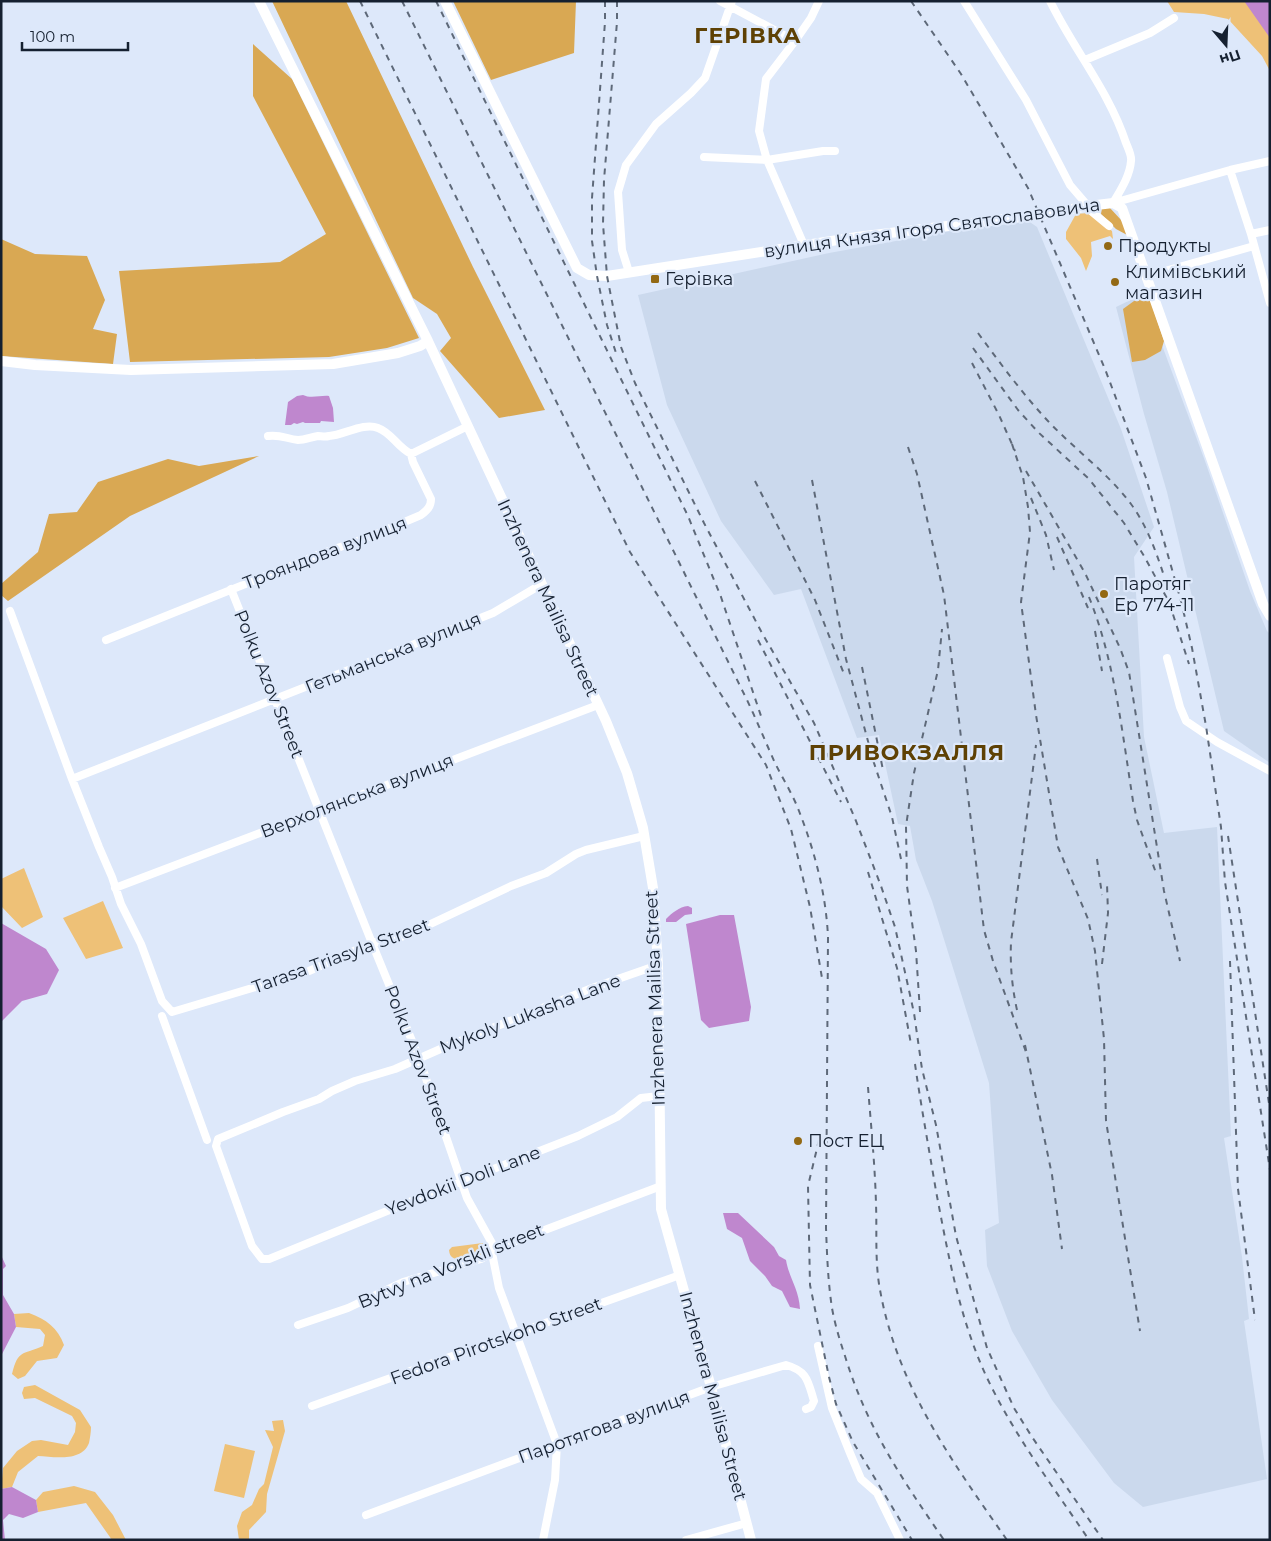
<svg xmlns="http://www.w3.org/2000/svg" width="1271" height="1541" font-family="Montserrat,sans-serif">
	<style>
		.built { fill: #cbd9ed }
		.green { fill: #eec177 }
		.forest { fill: #d9a853 }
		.water { fill: #bf87ce }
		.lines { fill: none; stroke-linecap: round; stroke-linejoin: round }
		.minor { stroke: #fff; stroke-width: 8 }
		.tertiary { stroke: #fff; stroke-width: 10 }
		.rail { stroke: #5e6979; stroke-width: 2; stroke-dasharray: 6 6; stroke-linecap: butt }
		.poi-dot { fill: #936914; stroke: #dde8fa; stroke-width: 2 }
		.labels { text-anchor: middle; stroke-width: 4.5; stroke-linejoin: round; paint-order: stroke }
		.street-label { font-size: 18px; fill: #152030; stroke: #dde8fa }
		.poi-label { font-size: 18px; fill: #152030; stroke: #dde8fa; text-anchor: start }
		.district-label { font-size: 22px; font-weight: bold; letter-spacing: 1px; fill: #5e4104; stroke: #dde8fa }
	</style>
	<rect width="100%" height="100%" fill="#dde8fa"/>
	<path class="built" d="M1024,218L1037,227L1121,429L1154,527L1134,557L1144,737L1164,833L1217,827L1231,1136L1224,1138L1242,1257L1249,1319L1244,1321L1267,1479L1143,1507L1114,1483L1052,1400L1012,1331L987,1266L985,1230L999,1223L989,1083L932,901L916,860L910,826L898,824L879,735L857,738L801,589L774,595L721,521L667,405L638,295L829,253Z
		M1143,294L1205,461L1250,591L1267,631L1270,634V763L1224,731L1167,492L1144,414L1116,307Z"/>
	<path class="green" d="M1167,1H1246L1270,34V71L1262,56L1228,19L1204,14L1174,12Z
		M1088,213L1112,231L1113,239L1110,236L1091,242L1092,256L1086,271L1081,258L1066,239V232L1076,214Z
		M24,868L43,917L22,928L1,906V879Z
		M103,901L123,948L86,959L63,918Z
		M483,1243L486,1252L481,1256L469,1260L467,1258C458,1259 450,1261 449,1250L452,1247Z
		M29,1313C46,1319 58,1328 64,1345L57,1358L37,1361L25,1376L18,1379L12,1374C18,1349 23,1355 43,1346L45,1335L40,1329L16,1327L14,1314Z
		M35,1385L80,1410L91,1427C91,1432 90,1438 89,1443C82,1462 54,1457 38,1456L18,1472L12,1487L1,1489L3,1468L17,1451L32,1441L41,1440L68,1445L75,1432L76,1423L72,1416L35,1398L24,1399L22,1393L24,1387Z
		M283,1420L285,1431L267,1494L266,1512L249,1530V1540H239L237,1526L242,1512L252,1505L259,1489L264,1484L273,1447L265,1430L274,1431L272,1421Z
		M225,1444L255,1451L244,1498L214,1491Z
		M74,1486L95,1492L113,1515L126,1540H112L86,1503L38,1512L36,1500L43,1492Z"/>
	<path class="forest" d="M272,1H346L473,267L545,410L499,418L440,351L451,338L437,314L413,298Z
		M453,1H576L574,53L491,80Z
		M253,44L292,79L419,338L387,348L329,357L130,362L119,271L280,262L326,234L253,96Z
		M1102,207L1110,208L1122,221L1129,236L1116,229L1101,214Z
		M1,239L35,254L87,256L105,300L93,329L117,334L113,364L1,356Z
		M1145,293L1151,302L1164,341L1161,351L1145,360L1132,362L1123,309Z
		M259,456L130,516L8,601L1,595V584L38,552L49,514L77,512L98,482L168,459L199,466Z"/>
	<path class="water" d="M1244,1H1270V38Z
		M303,395C311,399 321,395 329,396L333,408L334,422L321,421L320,423H305L303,422L297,424L294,423L291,425H285L288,402L297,396Z
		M688,906L692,908V914L685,915L676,922H666V919C672,913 679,907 688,906Z
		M720,915H734L751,1007L749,1021L709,1028L701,1020L686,924Z
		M1,923L46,949L59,970L47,994L22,1001L1,1022Z
		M723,1213H738L774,1247L779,1256L786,1260C789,1278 799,1289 800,1309L790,1307L782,1291L772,1286L765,1276L750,1261L742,1238L727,1229Z
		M1,1255L6,1266L3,1269V1295L14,1314L16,1327L1,1356Z
		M12,1487L36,1500L38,1512L23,1518L9,1514L3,1520L5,1540H1V1489Z"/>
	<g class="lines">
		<path class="minor" d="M720,1L795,41
			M964,1L1026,100L1070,185L1088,206
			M1050,1C1074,50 1109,91 1126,143C1128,148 1132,156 1131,161C1130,176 1120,191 1113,203
			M1085,60L1150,33L1174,18
			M704,157L767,160L823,151H835
			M1230,170L1251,234L1270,303
			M1113,203L1230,170L1270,161
			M1086,207L1109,226
			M1251,234L1270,230
			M804,245L767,160L759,131L766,79L795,41L811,18L819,1
			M629,272L622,250L618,192L626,165L656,124L691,93L705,78L732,1
			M1147,276L1254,246
			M268,436C280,434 287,439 298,440C305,440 311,437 318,436C321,436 325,437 329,436C344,435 364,422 378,428C392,433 397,447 411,454
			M231,589L372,943L419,1058L467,1198L493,1245L492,1253L499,1288L557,1444L555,1480L543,1540
			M10,611L72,779L99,847L112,877L121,904L141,944L162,1001L172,1012L309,971L372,943L401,937L422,928L511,886L546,873L576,854L586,850L644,836
			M106,640L320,554L369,537L421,515C427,510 431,507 431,499L413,462L411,454L468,426
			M1167,658L1180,707L1186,721L1217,742L1270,771
			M72,779L493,613L542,584
			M115,888L598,705
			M658,965L592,988L445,1047L395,1069L355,1081L332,1091L319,1099L283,1112L218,1139L216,1146L252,1246L262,1259H269L419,1198L578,1136L617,1117L641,1098L659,1096
			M162,1016L207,1140
			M298,1325L348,1308L403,1282L481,1259L505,1245L661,1186
			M818,1346L832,1408L850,1453L861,1479L877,1493L900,1540
			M312,1406L680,1275
			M366,1515L711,1387L786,1365C808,1371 808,1382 814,1401L811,1407L806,1409
			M686,1540L747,1523"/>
		<path class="tertiary" d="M259,1L428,341L606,721L627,773L643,828L653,888L658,965L661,1209L711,1387L751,1540
			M445,1L577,268L589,275L607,276L857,237L1046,214L1088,206L1113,203L1122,208L1263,604L1270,616
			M1,361L35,365L131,370L333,364L398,353L420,346L428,341"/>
		<path class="rail" d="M360,1L630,552L766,765L791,829L810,907L822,978
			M402,1L747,700C757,721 766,743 775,763C783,779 793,795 799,811C815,852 826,894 828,937L826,1228C827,1255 828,1282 832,1308C835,1325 840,1341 845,1356C867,1428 902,1479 944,1540
			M436,1L688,516L721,597L761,716
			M605,1V22L592,198V241L597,276L607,325L616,353
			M617,1V22L604,180L603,224L607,276L621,347L635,383L704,523L762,633L814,723L856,821L881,886L895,927L914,1013L922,1069L936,1125L956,1236L987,1348L1014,1408L1032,1437L1103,1540
			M911,1L961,74L1028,188L1105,369L1146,478L1181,601L1192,648L1206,726L1221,827L1225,882L1270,1170
			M978,333C1000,363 1022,393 1047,420C1074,449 1107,472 1131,504C1150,530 1159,561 1169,591
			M973,348L1018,410L1038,432L1089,479L1124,523L1144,556L1169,602L1189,664
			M972,363L999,415L1015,451
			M1012,444L1023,477L1028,507L1030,532L1021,602L1036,715L1058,847L1088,919L1095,951L1104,1039L1106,1121L1140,1331
			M908,447L917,474L944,595L984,930L993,961L1026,1052
			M1026,471L1085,573L1120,648L1129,672L1164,891L1180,961
			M812,480L846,659L873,760L892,817L901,859
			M755,481L815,600L844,674
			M1031,498L1046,535L1054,570
			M1057,537L1088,608
			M1089,597C1115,662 1122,732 1133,801L1137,820L1156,873
			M1095,631L1102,671
			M758,640L841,802
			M862,667L883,770
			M1228,836L1270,1110
			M1097,859L1102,895
			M868,872L897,968L911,1044
			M1230,961L1238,1189L1255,1320
			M1102,964L1108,913L1107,884
			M1017,1010C1012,987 1010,965 1011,942L1036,745
			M920,1012L916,951L907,886L906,826L914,773L938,670L942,629
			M1025,1045L1052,1175L1062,1249
			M915,1064C921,1106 929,1149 936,1191C949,1259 961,1328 993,1390C1020,1443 1056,1491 1089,1540
			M868,1087C871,1126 875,1165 876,1204C877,1231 875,1257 879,1284C895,1383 951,1460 1007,1540
			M819,1140L808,1186L810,1285L829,1377L836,1404L853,1442L912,1540"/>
	</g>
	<g class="poi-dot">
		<circle cx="1108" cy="246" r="5"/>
		<rect x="650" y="274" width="10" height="10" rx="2.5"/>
		<circle cx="1115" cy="282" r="5"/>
		<circle cx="1104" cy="594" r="5"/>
		<circle cx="798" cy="1141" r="5"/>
	</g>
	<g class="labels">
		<g class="street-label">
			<text transform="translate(932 228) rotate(-8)" y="6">вулиця Князя Ігоря Святославовича</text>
			<text transform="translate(325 553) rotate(-21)" y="6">Трояндова вулиця</text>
			<text transform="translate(548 598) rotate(65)" y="6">Inzhenera Mailisa Street</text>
			<text transform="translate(393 653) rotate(-22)" y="6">Гетьманська вулиця</text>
			<text transform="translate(269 684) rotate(68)" y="6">Polku Azov Street</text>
			<text transform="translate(357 796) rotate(-21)" y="6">Верхолянська вулиця</text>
			<text transform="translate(341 956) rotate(-20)" y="6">Tarasa Triasyla Street</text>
			<text transform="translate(655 998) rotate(-92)" y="6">Inzhenera Mailisa Street</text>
			<text transform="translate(530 1014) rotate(-21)" y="6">Mykoly Lukasha Lane</text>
			<text transform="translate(418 1060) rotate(69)" y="6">Polku Azov Street</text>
			<text transform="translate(463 1181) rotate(-21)" y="6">Yevdokii Doli Lane</text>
			<text transform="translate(451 1266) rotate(-22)" y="6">Bytvy na Vorskli street</text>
			<text transform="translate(496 1341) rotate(-20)" y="6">Fedora Pirotskoho Street</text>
			<text transform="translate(713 1396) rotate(75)" y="6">Inzhenera Mailisa Street</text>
			<text transform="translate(604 1427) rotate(-20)" y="6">Паротягова вулиця</text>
		</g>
		<g class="poi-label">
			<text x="1118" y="252">Продукты</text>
			<text x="1125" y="278">Климівський<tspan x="1125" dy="21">магазин</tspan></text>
			<text x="665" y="285">Герівка</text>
			<text x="1114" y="590">Паротяг<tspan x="1114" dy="21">Ер 774-11</tspan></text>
			<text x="808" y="1147">Пост ЕЦ</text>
		</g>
		<g class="district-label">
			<text x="748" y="43">ГЕРІВКА</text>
			<text x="907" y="760">ПРИВОКЗАЛЛЯ</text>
		</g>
	</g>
	<rect width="1271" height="1541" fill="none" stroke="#152030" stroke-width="5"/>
	<g transform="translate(1226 45) rotate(161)" stroke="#dde8fa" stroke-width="4" paint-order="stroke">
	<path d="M0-4L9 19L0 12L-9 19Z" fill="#152030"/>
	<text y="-8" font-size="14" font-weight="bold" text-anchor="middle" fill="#152030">Пн</text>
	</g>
	<path d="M22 42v8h106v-8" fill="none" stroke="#152030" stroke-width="2.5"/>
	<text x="30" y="42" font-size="15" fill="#152030" stroke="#dde8fa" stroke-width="4" paint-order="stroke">100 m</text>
</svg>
